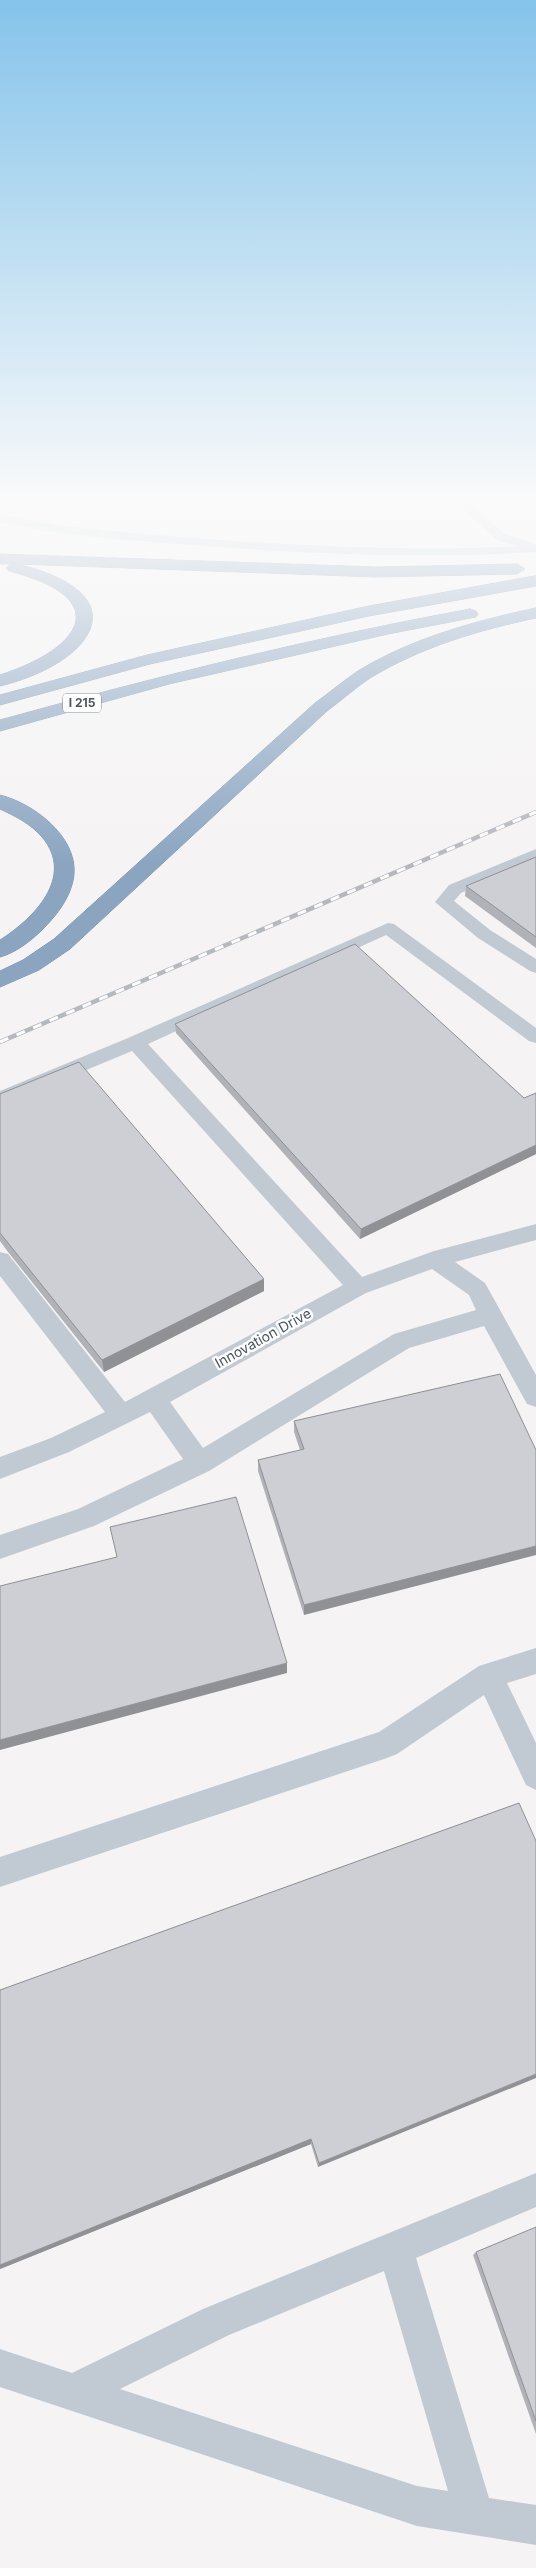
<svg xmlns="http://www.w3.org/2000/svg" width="536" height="2568" font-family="Inter,sans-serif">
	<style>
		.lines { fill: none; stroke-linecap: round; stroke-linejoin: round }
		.highway-casing { stroke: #7690ad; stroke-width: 1 }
		.minor { fill: #c1cad2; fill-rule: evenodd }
		.highway { fill: #8ba5c1; fill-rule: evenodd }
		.rail-casing { stroke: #b5b8bd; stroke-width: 4.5 }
		.rail { stroke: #fff; stroke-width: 3; stroke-dasharray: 9; stroke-linecap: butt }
		.wall { fill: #b0b2b7 }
		.shaded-wall { fill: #909195 }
		.building { fill: #cdcfd5; stroke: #909195 }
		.labels { text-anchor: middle; stroke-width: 5; stroke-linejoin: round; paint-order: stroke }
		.shield { fill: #fff; stroke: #808990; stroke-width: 1 }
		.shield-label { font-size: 12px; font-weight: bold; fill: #4a5661 }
		.street-label { font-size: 14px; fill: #4a5661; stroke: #fff }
	</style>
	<rect width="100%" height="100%" fill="#f5f3f3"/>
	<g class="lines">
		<g class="highway-casing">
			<path id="highway" d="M0,554L376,567L517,564L525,569L517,574L376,577L17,564C142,594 94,663 0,686V675C83,648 115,598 9,571L6,568L11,564H0Z
				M536,576V586L369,616L150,664L0,705V695L147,655L369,606Z
				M536,608V618C479,630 421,647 370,678C355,688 342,700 327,711L70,949L39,970L0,987V971L23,960L54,939L315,703C329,693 343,681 358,671C412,638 475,621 536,608Z
				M470,609L476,611L478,614L476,617L388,634L169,684L0,731V720C155,677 311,638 470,609Z
				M0,795C33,803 77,836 74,874C72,896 57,915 42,930C31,941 15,953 0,957V940C33,919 76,877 42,837C31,824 15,816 0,809Z"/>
		</g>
		<path class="minor" d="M456,503H469L505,534L536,544V552C424,559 314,554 203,546C135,541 67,536 0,522V514C68,529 137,533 207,539C310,546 413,552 517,546L497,540Z
			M536,849V860L461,893L454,901L490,930L536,959V973L530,971L478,938L435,902L449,885Z
			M388,923L394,924L536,1028V1043L529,1041L386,935L148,1044L362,1277L434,1251L536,1224V1240L455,1262L485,1283L536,1375V1407L527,1404L484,1326L409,1348L209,1471L94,1526L0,1559V1535L78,1509L183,1459L150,1412L69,1452L0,1479V1457L51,1438L105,1412L0,1276V1252L8,1254L125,1402L343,1285L132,1051L0,1106V1091L128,1038ZM432,1269L469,1295L476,1310L394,1334L203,1448L170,1402L366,1293Z
			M536,1648V1674L507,1683L536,1743V1790L526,1785L484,1695L397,1754L387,1758L0,1887V1857L379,1732L479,1666Z
			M536,2173V2207L416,2258L489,2498L536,2505V2545L417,2526L0,2387V2349L72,2373L203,2309ZM384,2271L448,2491L417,2486L120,2389L229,2335Z"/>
		<use href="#highway" class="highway"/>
		<g class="rail-casing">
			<path id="rail" d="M0,1042L536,812"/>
		</g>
		<use href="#rail" class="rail"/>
	</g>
	<path class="wall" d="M536,857V948L465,896L466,886Z
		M175,1024L524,1098L536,1093V1154L360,1239L176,1033Z
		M0,1094L264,1291L104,1372L8,1252L0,1241Z
		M500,1374L304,1615L258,1471V1460L300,1450L294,1432V1421Z
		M519,1803L318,2167L311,2144L0,2269V1990Z
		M536,2227V2434L473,2255L476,2252Z"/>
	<path class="shaded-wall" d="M536,1145V1154L360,1239L361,1229Z
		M264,1279V1291L104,1372L102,1360Z
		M536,1546V1555L304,1615V1605Z
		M287,1663V1673L0,1750V1740Z
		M536,2074V2078L318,2167L319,2163Z
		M311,2139V2144L0,2269V2265Z"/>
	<path class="building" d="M536,857V937L466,886Z
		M355,944L524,1098L536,1093V1145L361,1229L175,1024Z
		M79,1062L264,1279L102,1360L0,1233V1094Z
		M500,1374L536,1450V1546L304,1605L258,1460L304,1449L294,1421Z
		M236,1497L287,1663L0,1740V1586L117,1557L110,1527Z
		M519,1803L536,1841V2074L319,2163L311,2139L0,2265V1990Z
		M536,2227V2421L476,2252Z"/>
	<linearGradient id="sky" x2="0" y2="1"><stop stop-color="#85c3ea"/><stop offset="0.58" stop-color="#fafafa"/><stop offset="1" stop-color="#fafafa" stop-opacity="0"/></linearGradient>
	<rect width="536" height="863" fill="url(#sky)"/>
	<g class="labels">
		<rect class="shield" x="63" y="693.5" width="38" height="19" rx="4"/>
		<g class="shield-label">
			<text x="82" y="707">I 215</text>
		</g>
		<g class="street-label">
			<text transform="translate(263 1338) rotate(-29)" y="5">Innovation Drive</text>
		</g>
	</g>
</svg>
